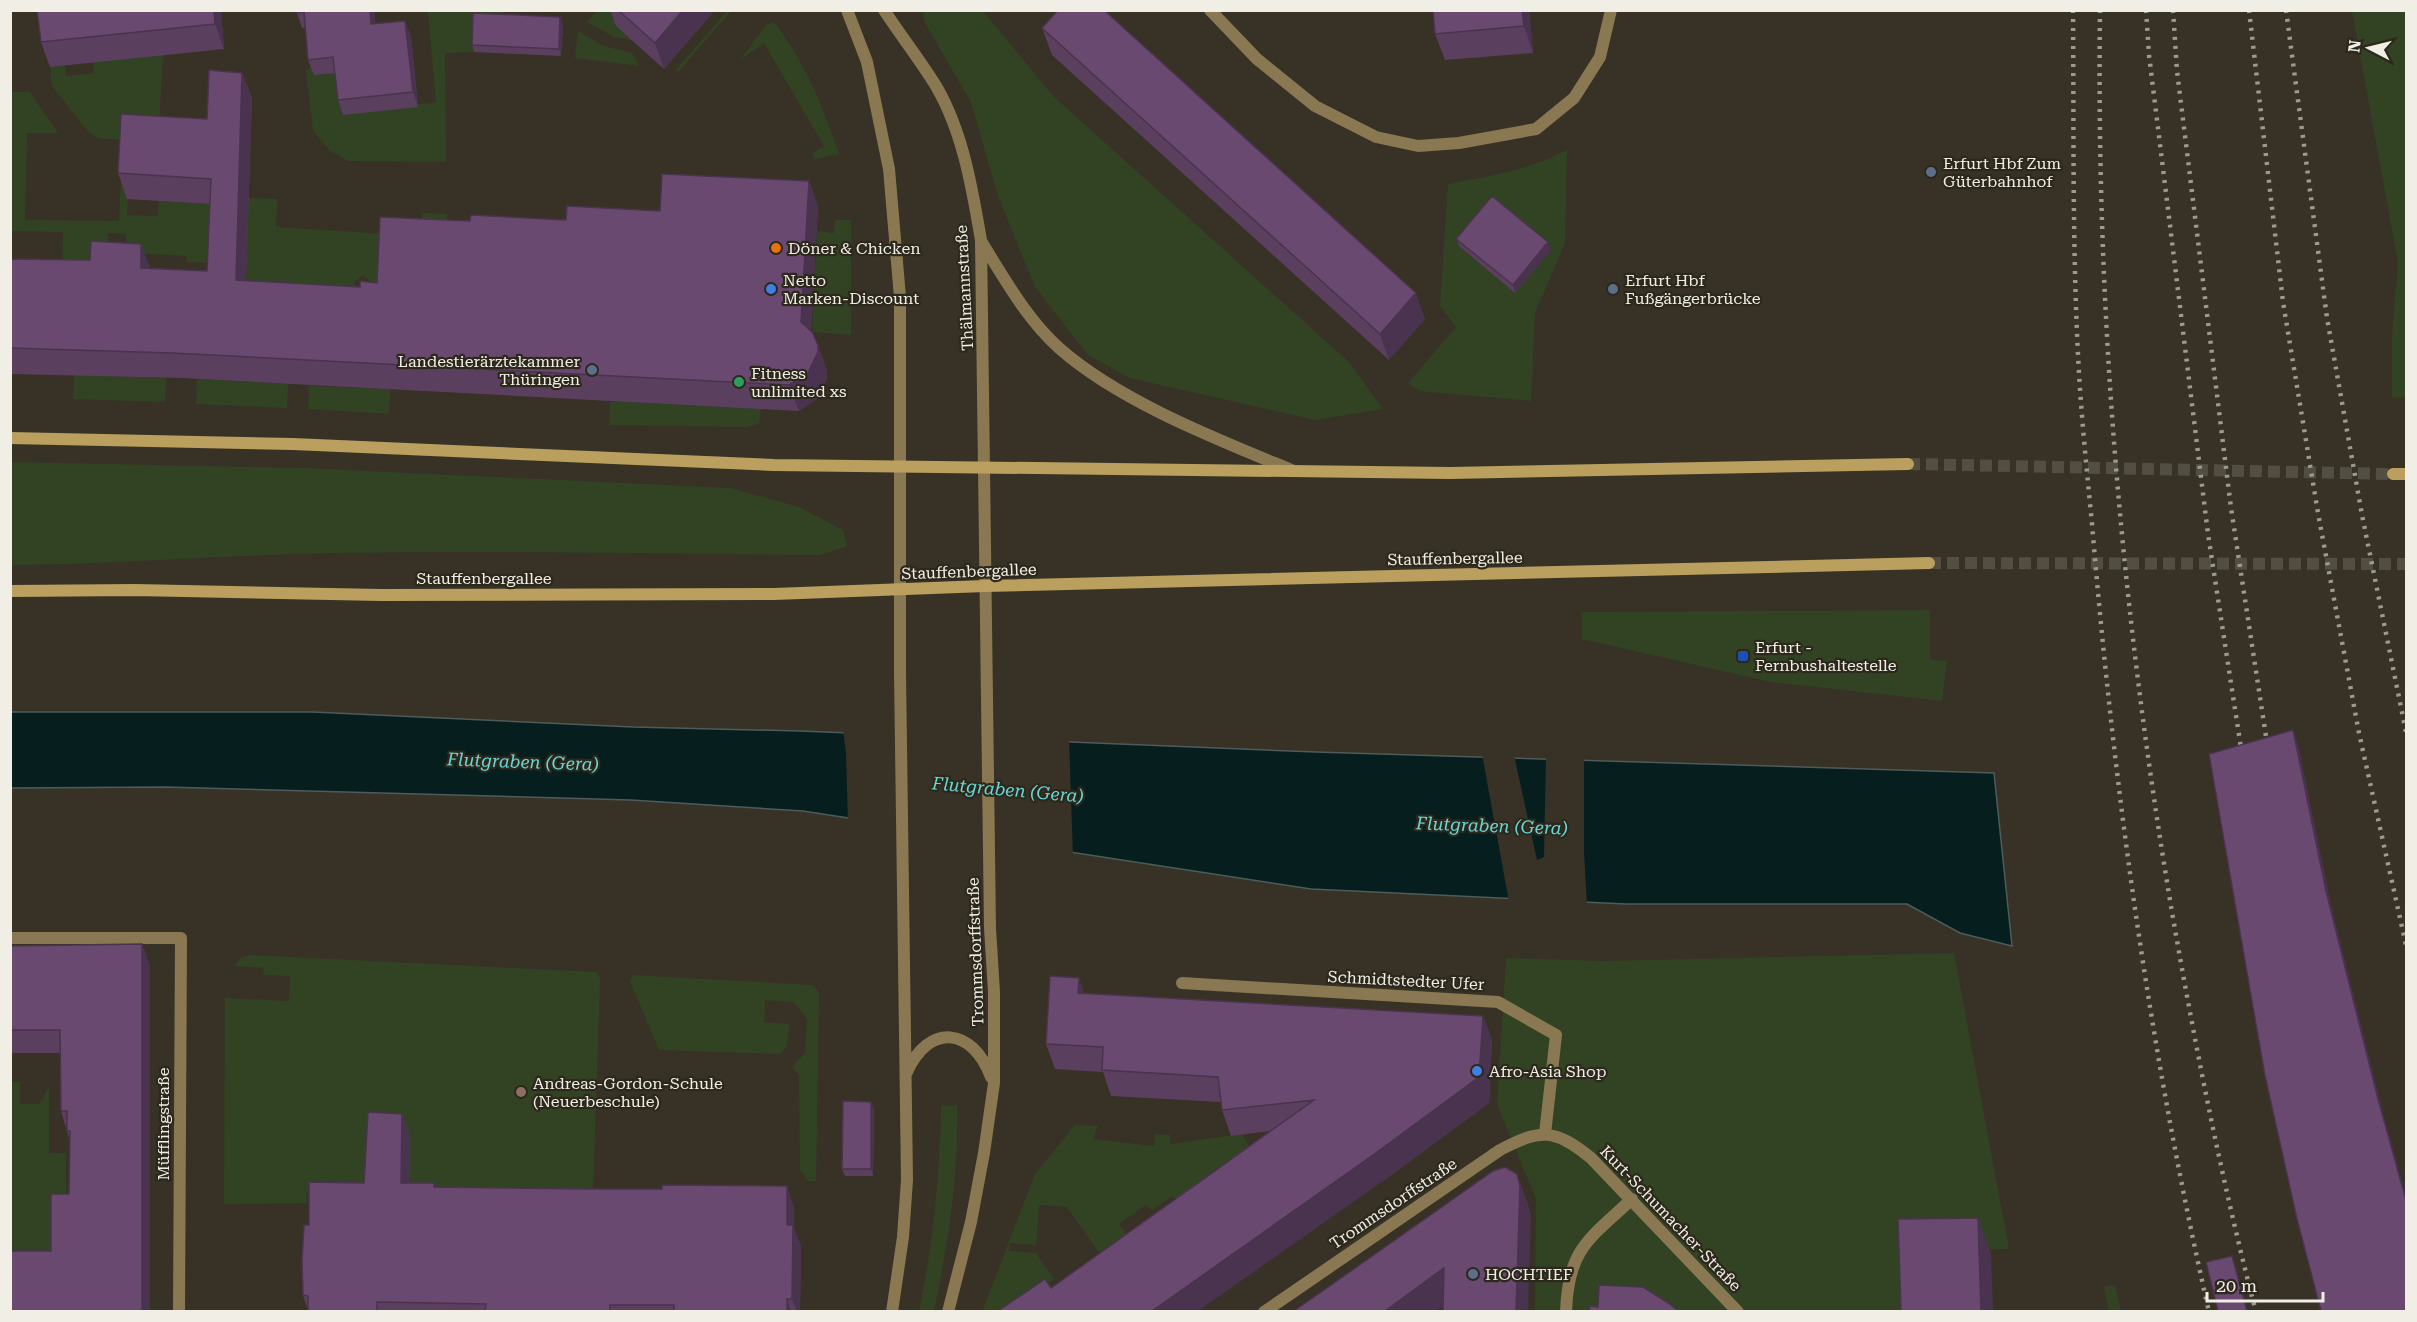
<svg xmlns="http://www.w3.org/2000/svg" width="2417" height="1322" font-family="'Roboto Serif',serif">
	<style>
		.green { fill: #324323 }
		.water { fill: #071e1e; stroke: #4d5c5a; stroke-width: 1.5 }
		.pier { fill: #373225 }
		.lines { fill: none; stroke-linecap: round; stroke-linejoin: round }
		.secondary-tunnel { stroke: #534e42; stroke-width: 12; stroke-dasharray: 12 6; stroke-linecap: butt }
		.minor { stroke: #897851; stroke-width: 12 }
		.tertiary { stroke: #897851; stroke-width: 12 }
		.secondary { stroke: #ba9f5e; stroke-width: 12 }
		.rail { stroke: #9d9a8f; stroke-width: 4.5; stroke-dasharray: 3 6; stroke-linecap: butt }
		.wall { fill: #5a3f5f }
		.shaded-wall { fill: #4a334e }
		.building { fill: #69496f; stroke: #4a334e; stroke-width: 1.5 }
		.service-dot { fill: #5c6f8a; stroke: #2d281c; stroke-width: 2 }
		.food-dot { fill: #e8710a; stroke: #2d281c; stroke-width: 2 }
		.shop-dot { fill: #3f7fe0; stroke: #2d281c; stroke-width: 2 }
		.leisure-dot { fill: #2e9e5b; stroke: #2d281c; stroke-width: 2 }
		.transit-dot { fill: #1a4fb4; stroke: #2d281c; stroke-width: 2 }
		.education-dot { fill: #8d6e63; stroke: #2d281c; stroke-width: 2 }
		.labels { text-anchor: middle; stroke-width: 4.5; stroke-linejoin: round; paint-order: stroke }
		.poi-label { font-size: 16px; fill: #f1eee6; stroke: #2d281c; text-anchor: start }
		.street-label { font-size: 16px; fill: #f1eee6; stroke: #2d281c }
		.water-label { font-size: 18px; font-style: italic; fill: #68d7d7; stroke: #2d281c }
	</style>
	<rect width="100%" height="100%" fill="#373225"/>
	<path class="green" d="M102,10L163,55L158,141L130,140L127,215L158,216L159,201L248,206L249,198L277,199L276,227L420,236L422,213L447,214V245L385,293L363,275L354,283L380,308L246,296L247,254L207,252L206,263L187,262L186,256L126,253V234L108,233L107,262L62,272L63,232L11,231V92H30L58,133H27L25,220L119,221L123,140L98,138L88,132L52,86L50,67L65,65L66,76L94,73L93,62L108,61Z
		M428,11H503L502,22L474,52L445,53L446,162L348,161L329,150L313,130L306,71L312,66L314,75L339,72L418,104L436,103Z
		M597,11H613L639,41L614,37L587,22Z
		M727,11H731L679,71H675Z
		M923,11H983L1053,96L1350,363L1383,409L1315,420L1130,378L1088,355L1035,287L997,193L971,102L925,23Z
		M2352,11H2406V397L2392,398V335L2398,263Z
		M774,22C806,64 822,104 839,154L815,159L812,153L824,146L764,43L740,60L766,25Z
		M578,31L604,46L632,53L639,66L575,58Z
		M1567,150L1565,243L1535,313L1531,401L1420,391L1408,383L1456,327L1440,306L1448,184C1489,176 1529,170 1567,150Z
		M835,220H851V335L812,332L817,231L834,233Z
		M74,375L166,378L165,402L73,399Z
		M197,379L288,384L287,408L196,404Z
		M309,386L390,389L389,414L308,409Z
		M610,402H625L761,409L759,424L747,427L609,425Z
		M11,462L304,468L730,488L799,507L843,530L847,546L820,555C659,554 497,550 336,553C227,555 119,564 11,565Z
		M1930,610V660L1947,661L1942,701L1771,682L1582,639V612Z
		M1954,953L2009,1249L1906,1251L1907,1311H1535L1536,1199L1497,1104L1506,958L1604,961Z
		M250,955L597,972L600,979L593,1193H306L307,1203L224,1204L225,998L289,1001L290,976L263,975L264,968L234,966L242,957Z
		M633,975L813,985L819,993L816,1182L808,1181L800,1170L799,1075L792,1067L805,1053L807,1019L794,1002L765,1000L764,1022L789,1024L787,1046L780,1054L659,1050L630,981Z
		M10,1082H20V1104H39L49,1087V1153H66L67,1298L11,1274Z
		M941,1106H957C959,1176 948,1243 934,1311H919C933,1243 940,1176 941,1106Z
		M1075,1125L1098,1126L1093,1139L1154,1146L1155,1134L1170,1135V1144L1242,1134L1250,1148L1175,1199L1172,1196L1152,1210L1146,1205L1119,1224L1129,1239L1102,1257L1067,1207L1039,1205L1036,1245L1010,1243L1009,1251L1036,1253L1054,1279L1008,1311L982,1312L1035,1174Z
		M2115,1285L2121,1311H2109L2104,1287Z"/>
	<path class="water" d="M10,712H313L633,727L800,731L1316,752L1994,773L2012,946L1960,933L1907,904H1626L1311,889L803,811L631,800L165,787L11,788Z"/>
	<path class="pier" d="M843,730L1069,739L1073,856L848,821L846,753Z
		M1482,754L1514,755L1537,860L1544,857L1546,756L1584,757V852L1587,905L1509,902Z"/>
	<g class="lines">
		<path class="secondary-tunnel" d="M1908,464L2393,474
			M1929,563L2406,564"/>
		<path class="minor" d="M1210,10L1257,59L1315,106L1376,137L1418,146L1459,143L1536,129L1574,98L1600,57L1611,10
			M10,938H181L179,1312
			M1182,983L1498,1002L1556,1035L1545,1134
			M1264,1312L1500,1150C1540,1129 1554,1128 1591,1158L1738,1312
			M1566,1312C1568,1249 1589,1239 1632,1199"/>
		<path class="tertiary" d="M847,10L867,62L889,169L900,297V673L907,1180L903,1237L892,1312
			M884,10C901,36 920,60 936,86C963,132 972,188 981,240L990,928L994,992V1083L984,1153L971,1222L948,1312
			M981,241C1004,278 1026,318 1059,348C1120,402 1219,440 1294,471
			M907,1072C929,1023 972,1027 991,1077"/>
		<path class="secondary" d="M10,438L293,444L774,465L1450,473L1908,464
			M2393,474H2406
			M10,591L135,590L381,595L774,594L985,586L1929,563"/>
		<path class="rail" d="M2073,10C2074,131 2072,252 2079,373C2082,423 2087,473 2092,524C2114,789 2150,1052 2209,1312
			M2100,10C2096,314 2122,618 2173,918C2196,1050 2222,1182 2256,1312
			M2146,10L2149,55L2208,534L2243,761
			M2173,10L2177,71L2231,508L2269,756
			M2249,10L2283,302L2318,513L2359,733L2406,945
			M2286,10L2327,318L2362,515L2406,732"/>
	</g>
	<path class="wall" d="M221,10L224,49L50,67L41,42Z
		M296,10H374L375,24L411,36L418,107L343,115L338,100L335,73L314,75L308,60L306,28H302Z
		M610,10H715L664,69L616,26Z
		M1433,10H1529L1533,53L1445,60L1435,34Z
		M563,24L561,56L474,52L472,45Z
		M1042,28L1425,319L1389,360L1052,55Z
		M242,73L252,98L246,281L360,287L377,283L470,221L566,220L660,211L809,181L818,207L811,331L827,370V378L818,398L799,411L181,378L10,374V259L150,268L207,271L210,204L127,199L118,173L207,119Z
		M1456,239L1551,250L1515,293L1459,246Z
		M142,944L150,967L51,1251L69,1194V1138L61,1111L60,1053H10V946Z
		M1085,993L1483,1016L1492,1041L1489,1103L1383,1181L1051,1288L1270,1131L1231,1136L1222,1110L1221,1102L1111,1096L1103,1072L1055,1069L1046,1044Z
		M874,1109L873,1176H845L842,1169Z
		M410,1134L409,1183L436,1187L794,1207V1228L801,1246L800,1311H308L303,1295L309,1225L364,1183Z"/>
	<path class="shaded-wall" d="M214,10H221L224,49L215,24Z
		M370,10H374L377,39L371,24Z
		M683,10H715L664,69L655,43Z
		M1522,10H1529L1533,53L1524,26Z
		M560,17L563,24L561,56L559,49Z
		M405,21L411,36L418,107L413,92Z
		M242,73L252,98L245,306L236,280Z
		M809,181L818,207L810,347L801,322Z
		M1548,242L1551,250L1515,293L1513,285Z
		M141,244L151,270L141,268Z
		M1416,293L1425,319L1389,360L1380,334Z
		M818,345L827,370V378L818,398L799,411L789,385Z
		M2293,730L2298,744L2331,905L2383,1113L2406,1196V1200L2378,1099L2326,891Z
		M142,944L150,967V1311H142Z
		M1079,978L1088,1004L1078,993Z
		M1483,1016L1492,1041L1489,1103L1383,1181L1198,1311H1152Z
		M871,1102L874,1109L873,1176L871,1169Z
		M402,1114L410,1134L408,1204L401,1183Z
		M1517,1174L1528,1204L1531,1216L1528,1311H1516Z
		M787,1186L794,1207V1228L801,1246L800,1311H797L792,1299L787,1225Z
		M1978,1218L1991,1253L1993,1311H1981Z
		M2232,1256L2237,1270L2248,1311H2247Z
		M1444,1268L1455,1298L1436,1311H1385Z
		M787,1299L791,1311H787Z"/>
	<path class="building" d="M37,10H214L215,24L41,42Z
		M296,10H370L371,24L405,21L413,92L338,100L333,57L308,60L304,12L296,13Z
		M618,10H683L655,43Z
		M1058,10H1104L1416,293L1380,334L1042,28Z
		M1433,10H1522L1524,26L1435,34Z
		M473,13L560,17L559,49L472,45Z
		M209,70L242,73L236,280L360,287V281L377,283L380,217L470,221L471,215L566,220L567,206L660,211L662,174L809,181L801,322L812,332L818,345V352L808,373L789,385L172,353L10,348V259L90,260L91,241L141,244V268L207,271L211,179L118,173L121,114L207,119Z
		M1492,196L1548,242L1513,285L1456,239Z
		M2293,730L2326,891L2378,1099L2406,1200V1311H2321L2297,1219L2265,1076L2209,754Z
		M142,944V1311H10V1251H51V1194H69L70,1131H67V1111H61L60,1030H10V946Z
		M1050,976L1079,978L1078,993L1483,1016L1479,1077L1373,1155L1152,1311H998L1045,1279L1051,1288L1314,1100L1222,1110L1218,1077L1102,1070L1103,1047L1046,1044Z
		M843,1101L871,1102V1169H842Z
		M368,1112L402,1114L401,1183H434V1187L586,1189H662V1185L787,1186V1225H793L792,1299H787V1311H674V1305H610V1311H485L486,1304L377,1302V1311H308V1296L303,1295L302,1260L304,1225H309V1182L364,1183Z
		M1505,1167L1517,1174L1520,1186L1516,1311H1443L1444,1268L1385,1311H1294L1493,1171Z
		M1978,1218L1981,1311H1901L1898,1219Z
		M2232,1256L2247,1311H2218L2206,1262Z
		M1599,1285L1643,1287L1670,1304L1678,1311H1589L1590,1306L1598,1307Z"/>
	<g class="service-dot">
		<circle cx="1931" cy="172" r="6"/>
		<circle cx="1613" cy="289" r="6"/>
		<circle cx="592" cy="370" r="6"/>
		<circle cx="1473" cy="1274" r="6"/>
	</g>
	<circle class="food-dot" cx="776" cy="248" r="6"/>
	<g class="shop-dot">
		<circle cx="771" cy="289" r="6"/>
		<circle cx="1477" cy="1071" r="6"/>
	</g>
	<circle class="leisure-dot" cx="739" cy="382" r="6"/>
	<rect class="transit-dot" x="1737" y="650" width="12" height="12" rx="3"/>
	<circle class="education-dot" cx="521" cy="1092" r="6"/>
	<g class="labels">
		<g class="poi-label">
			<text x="1943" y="169">Erfurt Hbf Zum<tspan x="1943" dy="18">Güterbahnhof</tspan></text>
			<text x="788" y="254">Döner &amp; Chicken</text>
			<text x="783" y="286">Netto<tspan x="783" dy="18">Marken-Discount</tspan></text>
			<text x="1625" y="286">Erfurt Hbf<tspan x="1625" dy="18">Fußgängerbrücke</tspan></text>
			<text x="580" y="367" text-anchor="end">Landestierärztekammer<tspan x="580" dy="18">Thüringen</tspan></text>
			<text x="751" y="379">Fitness<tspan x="751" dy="18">unlimited xs</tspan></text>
			<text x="1755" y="653">Erfurt -<tspan x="1755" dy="18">Fernbushaltestelle</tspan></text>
			<text x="1489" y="1077">Afro-Asia Shop</text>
			<text x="533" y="1089">Andreas-Gordon-Schule<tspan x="533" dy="18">(Neuerbeschule)</tspan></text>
			<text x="1485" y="1280">HOCHTIEF</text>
		</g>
		<g class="street-label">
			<text transform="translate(964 288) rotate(-93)" y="6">Thälmannstraße</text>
			<text transform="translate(1455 558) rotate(-1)" y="6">Stauffenbergallee</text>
			<text transform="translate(969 571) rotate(-2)" y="6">Stauffenbergallee</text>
			<text x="484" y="584">Stauffenbergallee</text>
			<text transform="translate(975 952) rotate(-92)" y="6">Trommsdorffstraße</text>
			<text transform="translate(1406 980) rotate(3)" y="6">Schmidtstedter Ufer</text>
			<text transform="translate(163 1124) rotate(-90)" y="6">Müfflingstraße</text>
			<text transform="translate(1393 1203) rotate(-34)" y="6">Trommsdorffstraße</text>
			<text transform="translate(1671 1218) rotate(46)" y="6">Kurt-Schumacher-Straße</text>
		</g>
		<g class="water-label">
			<text transform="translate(523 762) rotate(2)" y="6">Flutgraben (Gera)</text>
			<text transform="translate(1008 790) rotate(5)" y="6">Flutgraben (Gera)</text>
			<text transform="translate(1492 826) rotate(2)" y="6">Flutgraben (Gera)</text>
		</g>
	</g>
	<rect width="2417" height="1322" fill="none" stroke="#f1eee6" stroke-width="24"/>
	<g transform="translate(2369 48) rotate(277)" stroke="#2d281c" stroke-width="4.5" paint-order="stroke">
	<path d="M0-4.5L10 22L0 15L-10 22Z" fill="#f1eee6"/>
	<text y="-9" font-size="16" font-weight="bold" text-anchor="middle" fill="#f1eee6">N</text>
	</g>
	<path d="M2207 1292v9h116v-9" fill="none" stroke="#f1eee6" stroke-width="3"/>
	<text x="2216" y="1292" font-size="18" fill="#f1eee6" stroke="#2d281c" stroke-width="4.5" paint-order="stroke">20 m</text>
</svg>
